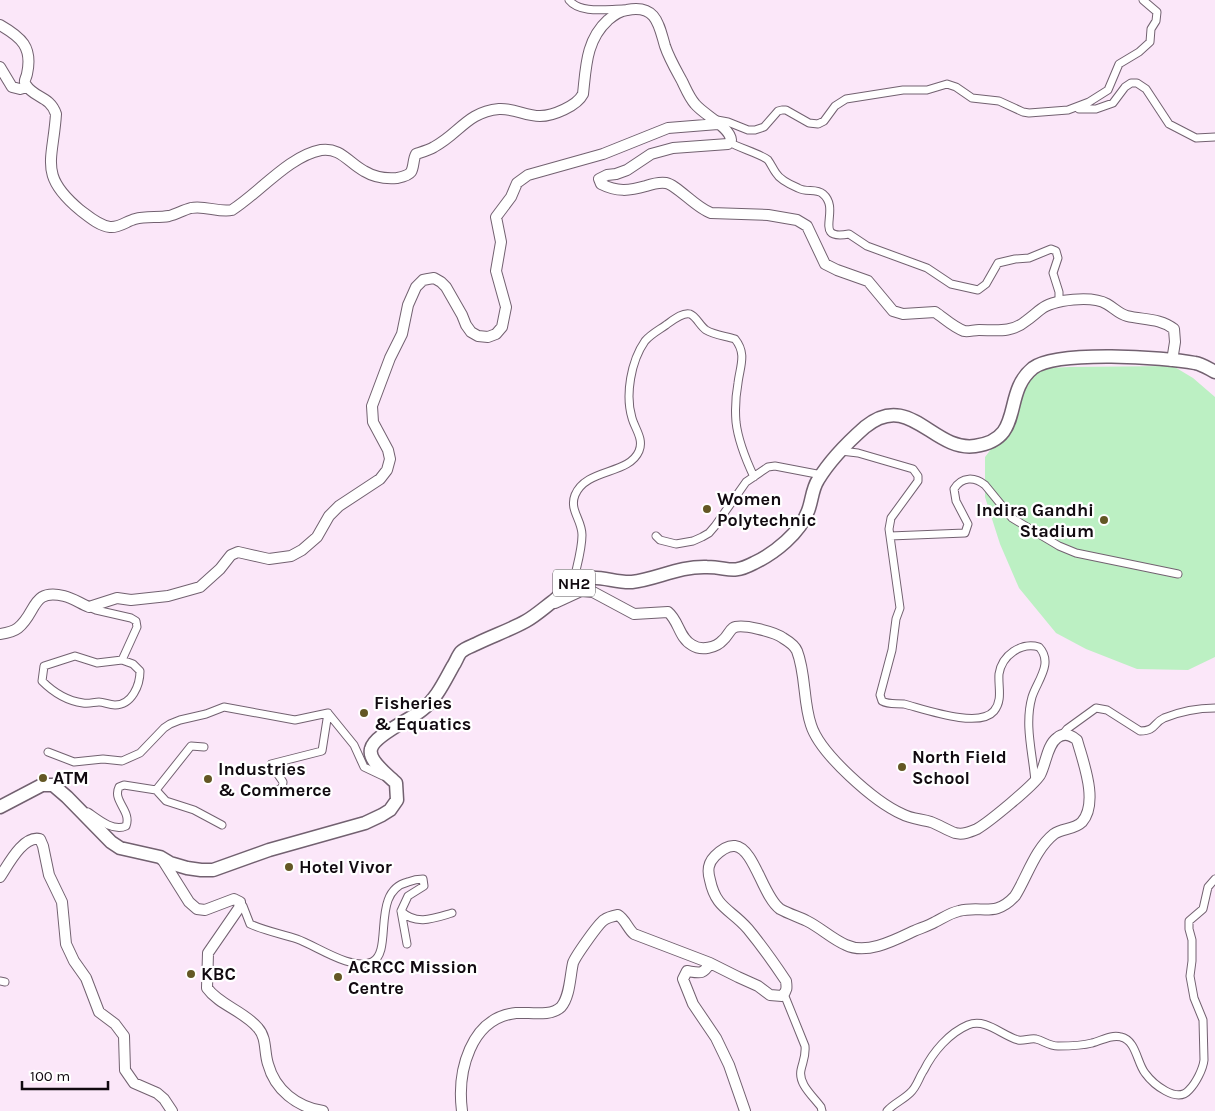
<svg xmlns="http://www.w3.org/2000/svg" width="1215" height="1111" font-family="Karla,sans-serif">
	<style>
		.green { fill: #bcf0c3 }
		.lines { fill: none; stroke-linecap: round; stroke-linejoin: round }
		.street-casing { stroke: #726170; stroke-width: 9 }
		.secondary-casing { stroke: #726170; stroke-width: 12 }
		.highway-casing { stroke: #726170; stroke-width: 15 }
		.street { stroke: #fff; stroke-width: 7 }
		.secondary { stroke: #fff; stroke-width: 10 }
		.highway { stroke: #fff; stroke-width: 12 }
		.poi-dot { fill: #635724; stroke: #fff; stroke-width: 2 }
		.labels { text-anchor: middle; stroke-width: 4.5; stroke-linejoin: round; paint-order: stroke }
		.shield { fill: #fff; stroke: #585458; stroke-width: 1 }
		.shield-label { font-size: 16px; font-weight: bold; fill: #110a10 }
		.poi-label { font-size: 18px; font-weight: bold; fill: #110a10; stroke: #fff; text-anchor: start }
	</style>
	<rect width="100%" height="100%" fill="#fbe7f9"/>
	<path class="green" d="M1173,366L1193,378L1215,397V657L1188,670L1137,669L1086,649L1056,633L1019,588L1000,544L985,497V457L995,444L1010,432L1023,393L1032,375L1049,368L1070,367Z"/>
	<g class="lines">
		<g class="street-casing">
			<path id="street" d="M569,0C580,14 607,9 623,9
				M1079,109H1096L1113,103L1125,87L1131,83H1137L1146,89L1169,124L1196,138L1215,137
				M717,120L728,122L748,130H755L764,127L778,111L782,110H786L809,123L818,124L824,121L835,106L846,99L903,90H927L947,84L956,87L972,98L999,101L1023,112L1029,113L1068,110L1089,102L1108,90L1119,64L1139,52L1150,42L1151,29L1156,21L1157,12L1143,0
				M729,142C739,148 761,154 768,160C771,164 773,169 776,173C780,180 791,185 798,188C806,193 816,188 823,194C842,210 811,241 849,234L867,246L927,268L951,284L978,290L986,284L998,263L1015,259L1029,258L1051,249L1056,251L1058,258L1053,273L1059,292V302
				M841,451L858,453L913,469L918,476V481L891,518L889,529L900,608L896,619L892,650L880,695L882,701C889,705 896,703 904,704C924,709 979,729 994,711C1003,700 998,687 999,674C1002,655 1021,642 1039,647C1054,663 1037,681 1032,697C1024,725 1033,754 1035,782
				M656,536L660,540L676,544L693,541L702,537L709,533L715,526L746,482L768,467L775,466L822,475
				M890,536L965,533L968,524L956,501L954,489C962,476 975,477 985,485L1012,518L1059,546L1076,553L1178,574
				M573,584C576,568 582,551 582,535C582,520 569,510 575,495C586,468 629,475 639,451C644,439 635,429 632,418C625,395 631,361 645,341C651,334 659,330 666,325C672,321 682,312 690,314C696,316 700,326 706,330C714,335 726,336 735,339C747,354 740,366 738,383C736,394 735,410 736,422C738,440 746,460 754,477
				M89,607L96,610L131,618L136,621L137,627L122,660L97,663L75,656L44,666L42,681C53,692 68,701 83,703C89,704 94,702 99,702C104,702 109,705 115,705C132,705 140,685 140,671L133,664L122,660
				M1063,734L1067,729L1096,708L1107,710L1140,731C1156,731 1153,723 1164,718C1179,712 1198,708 1215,708
				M48,752L74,762L103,759L122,761L140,753L164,728L170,724L180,720L206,714L224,707L295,720L328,713L354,745L364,767L383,776
				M156,790L191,746L204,747
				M261,792L282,789L283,782L271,764L322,751L328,713
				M88,812C98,819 113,832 126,826C132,811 112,801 119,787L124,785L156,790L166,801L194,810L222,825
				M240,902L243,906L250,924C265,931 282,934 297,939C317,946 351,971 372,962C394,952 370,891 408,882C413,880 418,879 423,879L424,886L408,896L401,911L407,944
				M401,911C416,926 435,918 452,913
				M0,981L5,982
				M784,994L805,1046C806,1056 803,1061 801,1070C798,1084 813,1096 821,1107L822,1111
				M887,1111C894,1103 903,1100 910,1093C917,1087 919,1077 924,1070C933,1052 949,1033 968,1025C986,1018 1001,1035 1018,1040C1024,1041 1030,1038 1036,1039C1044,1041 1049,1046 1058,1046C1069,1046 1081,1046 1092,1043C1101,1041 1111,1034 1121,1037C1136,1040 1137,1063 1145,1073C1153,1084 1177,1104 1189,1090C1196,1083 1203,1069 1204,1060L1203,1020L1194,998L1190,976L1192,961V940L1189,929V921L1203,909L1208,887L1215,879"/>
		</g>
		<g class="secondary-casing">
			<path id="secondary" d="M0,25C21,37 33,47 27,74C26,79 23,81 26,85C34,98 50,96 56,114C53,161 38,175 80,210C88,216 99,226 110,227C119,228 127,221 135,219C146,216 158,218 169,216C177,214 183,210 191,208C205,205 219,213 232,210C259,193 289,156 321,150C340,147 349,163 364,171C374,177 386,179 397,178C402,177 408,176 411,172C414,167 413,159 416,154C422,152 429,150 434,147C459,134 467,112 499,109C513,108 526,116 540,116C553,116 577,106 583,94C586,67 586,40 608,20C614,15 619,11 627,10C657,4 659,26 665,46C669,58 676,70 682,81C686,89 689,97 695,104C704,115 730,127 731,140L728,144L673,148L651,154L627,170L616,174L607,175L599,179L601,184C617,192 629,191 646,186C652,184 659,182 666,183C677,185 696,208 711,213L768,215L797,220L807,226L825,264L837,270L868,281L893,311L903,314L935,312C944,318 953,327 964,331C968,332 974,330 979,330C996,330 1012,333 1026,321C1041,310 1042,305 1062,301C1075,299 1095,297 1107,304C1114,308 1119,314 1127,316C1143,320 1160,318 1174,329L1175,342L1172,361
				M0,67L12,87L20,89L27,87
				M555,603L581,591L593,592L634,614L668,612C679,621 679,638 692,645C701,651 716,648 723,640C727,637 729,631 733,628C741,623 775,632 783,638C788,641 795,646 797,651C806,674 803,702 811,725C820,754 875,802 902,814C911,819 921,819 931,822C939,825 947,830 955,833C963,835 970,832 977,829C989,822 1033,786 1040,775C1046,764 1047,745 1057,738C1064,732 1071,735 1077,740C1083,762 1099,802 1082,822C1074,830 1062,828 1054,834C1035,849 1027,877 1015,896C995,918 982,905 959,911C950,913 943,918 935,922C928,926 921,928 914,931C895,940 867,955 846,945C832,939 821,928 807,921C799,917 789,914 780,909C763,897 754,848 735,846C727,845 720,851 715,856C708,863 707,870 710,880C716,909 731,909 748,929C762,946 774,963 786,981C787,988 787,991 782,996L770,995L758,986L738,977L710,963C703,975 700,973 687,971L683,979L693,1004L716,1038L729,1065L745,1111
				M0,634C7,633 13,632 18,628C37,613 31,588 64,596C73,598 81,604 89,607L117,598L131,600L168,596L200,587L220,569L231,555L238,552L269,559L291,556L302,550L317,537L329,516L339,506L380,479L387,470L390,459L388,450L373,422L372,406L390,358L402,334L408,305L416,287L423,280L428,279L434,278L441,282L446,287L462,315L466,325L471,332L478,336L488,337L496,334L502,327L506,307L496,271L501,242L496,217L511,197L517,183L528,175L603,154L668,128L718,124
				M162,859L189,902L197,909L205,910L234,899L240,902L239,908L208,953L207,988C219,1005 244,1011 258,1028C267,1038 264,1052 268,1064C275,1090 297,1107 323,1111
				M0,877C8,865 23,835 40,839L43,846L49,875L62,902L66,944L74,961L86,978L99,1012L115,1024L124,1036L125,1070L134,1083L157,1093L164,1099L172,1111
				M462,1111C457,1072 470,1018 516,1013C529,1012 551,1017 561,1007C570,997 570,976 573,963C575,957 598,924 604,920C608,917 613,916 618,915C625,919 628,929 634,934L710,963"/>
		</g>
		<g class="highway-casing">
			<path id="highway" d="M0,807L42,785H53L67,797L111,842L120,848L160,857L170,863L187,868L201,870H213L269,850L365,823L382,815L390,810L397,800L396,783C388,775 368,761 371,749C374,735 410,720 422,710C437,698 444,682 453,666C456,662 458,655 461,652C465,648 472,646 476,644C492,636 510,630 526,621C535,616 544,608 552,602C564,593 572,580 588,578C602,576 617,583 632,582C657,579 679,566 707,567C729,567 731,575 754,563C775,553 800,533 808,511C812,501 812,489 818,480C830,460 848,442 865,427C910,390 933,452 975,446C1026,439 1001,394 1033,368C1057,350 1164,357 1195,363C1202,364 1209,369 1215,372"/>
		</g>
		<use href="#street" class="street"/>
		<use href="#secondary" class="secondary"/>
		<use href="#highway" class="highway"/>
	</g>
	<g class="poi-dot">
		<circle cx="707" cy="509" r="5"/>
		<circle cx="1104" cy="520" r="5"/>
		<circle cx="364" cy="713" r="5"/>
		<circle cx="902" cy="767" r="5"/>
		<circle cx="43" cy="778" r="5"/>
		<circle cx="208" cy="779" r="5"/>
		<circle cx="289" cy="867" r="5"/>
		<circle cx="191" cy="974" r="5"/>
		<circle cx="338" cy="977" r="5"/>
	</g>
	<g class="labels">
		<rect class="shield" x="553" y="569.5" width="42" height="27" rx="4"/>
		<g class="shield-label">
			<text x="574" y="589">NH2</text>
		</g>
		<g class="poi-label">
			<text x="717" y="505">Women<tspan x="717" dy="21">Polytechnic</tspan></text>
			<text x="1094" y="516" text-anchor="end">Indira Gandhi<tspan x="1094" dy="21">Stadium</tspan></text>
			<text x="374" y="709">Fisheries<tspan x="374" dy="21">&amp; Equatics</tspan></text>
			<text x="912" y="763">North Field<tspan x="912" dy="21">School</tspan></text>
			<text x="218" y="775">Industries<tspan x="218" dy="21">&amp; Commerce</tspan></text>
			<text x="53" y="784">ATM</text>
			<text x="299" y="873">Hotel Vivor</text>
			<text x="348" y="973">ACRCC Mission<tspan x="348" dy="21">Centre</tspan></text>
			<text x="201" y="980">KBC</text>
		</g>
	</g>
	<path d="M22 1081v8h86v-8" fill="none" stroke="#110a10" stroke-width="2.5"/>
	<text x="30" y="1081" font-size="15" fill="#110a10" stroke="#ffffff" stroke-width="4" paint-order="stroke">100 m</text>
</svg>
